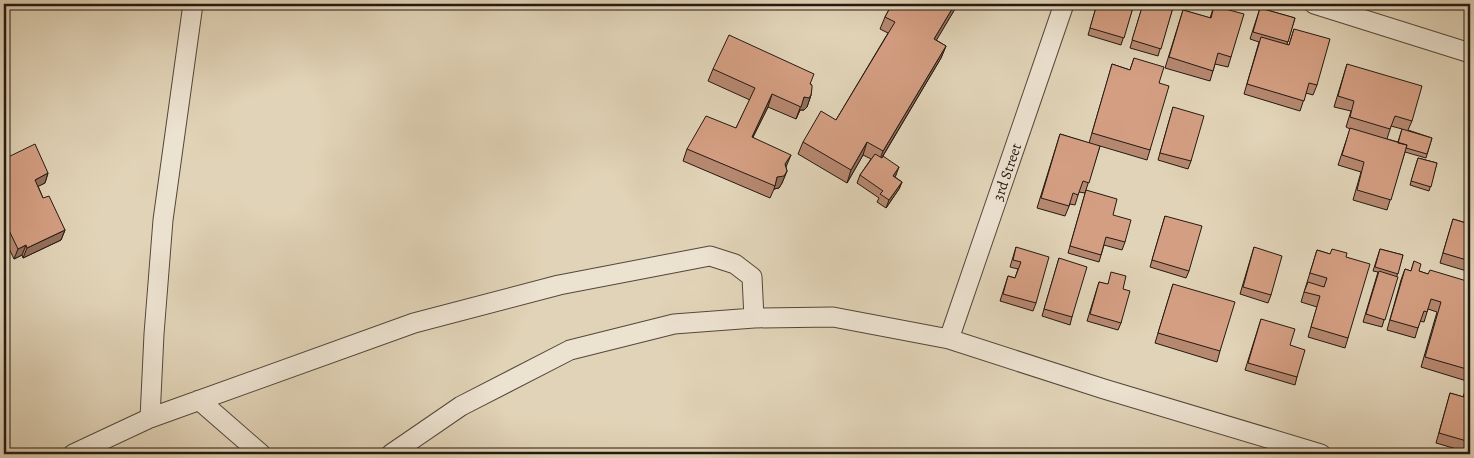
<svg xmlns="http://www.w3.org/2000/svg" width="1474" height="458" font-family="Alegreya,serif">
	<style>
		.lines { fill: none; stroke-linecap: round; stroke-linejoin: round }
		.street-casing { stroke: #53483a; stroke-width: 21 }
		.street { stroke: #ece2d0; stroke-width: 19 }
		.wall { fill: #b68870; stroke: #241911; fill-rule: evenodd }
		.shaded-wall { fill: #946f5b; stroke: #241911 }
		.building { fill: #d49e82; stroke: #241911 }
		.labels { text-anchor: middle; stroke-width: 4.5; stroke-linejoin: round; paint-order: stroke }
		.street-label { font-size: 15px; fill: #241911; stroke: #ece2d0 }
	</style>
	<rect width="100%" height="100%" fill="#e1d3b7"/>
	<filter id="stains"><feTurbulence type="fractalNoise" baseFrequency=".004" numOctaves="4"/><feColorMatrix values="0 0 0 0 .2 0 0 0 0 .09 0 0 0 0 .02 0 0 0 .5 -.17"/></filter>
	<radialGradient id="worn" r=".72"><stop offset=".6" stop-color="#630" stop-opacity="0"/><stop offset="1" stop-color="#630" stop-opacity=".3"/></radialGradient>
	<g class="lines">
		<g class="street-casing">
			<path id="street" d="M1314,4L1470,53
				M949,339L1064,4
				M199,400L261,454
				M150,418L154,334L163,220L193,4
				M73,454L150,418L414,323L559,285L710,256L735,264L752,277L754,318
				M391,454L461,406L570,350L674,324L754,318L833,317L949,339L1104,389L1321,454"/>
		</g>
		<use href="#street" class="street"/>
	</g>
	<path class="wall" d="M892,4H958L936,40L946,46L941,58L883,156L896,175L895,177L902,182L899,189L886,208L877,202L879,198L857,183L860,175L871,159L863,155L847,183L798,154L803,142L836,120L888,33L880,29L885,17Z
		M1097,4H1134L1121,45L1088,35Z
		M1143,4H1174L1158,56L1130,48Z
		M1214,6L1231,57L1228,67L1215,64L1210,81L1165,68L1183,10L1210,18Z
		M1260,8L1295,18L1287,44L1289,45L1294,29L1317,85L1313,95L1306,93L1300,111L1244,94L1259,42L1250,39Z
		M1134,58L1159,83L1150,150L1147,160L1100,146L1085,193L1079,192L1075,205L1070,204L1065,216L1037,208L1060,134L1089,143L1109,75L1112,64L1130,70Z
		M1347,64L1412,121L1408,130L1432,138L1426,158L1405,152L1387,210L1353,200L1361,172L1338,165L1350,129L1346,127L1351,111L1334,107ZM1391,126L1402,129L1398,142L1387,139Z
		M713,69L811,84V95L807,107L804,110H800L796,119L768,107L753,137L786,167L787,171L782,183L779,188L774,189L770,198L683,161L687,149L736,128L750,100L708,81Z
		M1173,107L1191,161L1188,169L1158,160Z
		M1418,158L1437,163L1429,191L1410,185Z
		M4,159L48,173L45,183L38,186L43,198L65,230L61,240L23,258L22,255L14,259L4,238Z
		M1086,190L1125,242L1122,250L1104,245L1099,262L1068,253Z
		M1470,206V272L1440,263L1453,219L1466,223Z
		M1165,216L1189,271L1186,278L1150,267Z
		M1016,247L1036,303L1033,311L1000,301L1008,276L1015,278L1018,269L1010,267Z
		M1254,247L1271,295L1268,303L1240,294Z
		M1380,249L1403,255L1382,327L1363,322L1378,272L1373,271Z
		M1317,250L1330,254L1346,257L1348,338L1345,348L1308,337L1317,307L1301,302Z
		M1059,258L1072,317L1070,325L1042,316Z
		M1414,261L1419,271L1428,274L1470,282V382L1421,367L1437,312L1428,309L1424,322L1420,321L1415,338L1387,330L1401,280L1405,269L1411,271Z
		M1099,282L1123,289L1121,323L1118,330L1087,321Z
		M1173,284L1220,351L1217,362L1155,343Z
		M1261,319L1290,345L1297,377L1295,385L1245,370Z
		M1467,385L1470,386V453L1436,443L1447,404L1450,393L1463,397Z"/>
	<path class="shaded-wall" d="M955,4H958L930,51L934,39Z
		M946,46L941,58L878,164L883,151Z
		M772,94L768,107L747,149L752,137Z
		M811,95L807,107L804,110H800L796,119L804,97Z
		M867,142L863,155L847,183L851,170Z
		M791,155L786,167L785,164Z
		M899,167L896,175L891,183L893,176Z
		M787,171L782,183L779,188L774,189L777,177Z
		M48,173L45,183L31,190L35,180Z
		M902,182L899,189L886,208L889,200Z
		M65,230L61,240L23,258L27,248Z
		M26,245L22,255L14,259L18,249Z"/>
	<path class="building" d="M892,4H955L934,39L946,46L883,151L867,142L851,170L803,142L821,111L836,120L895,22L885,17Z
		M1097,4H1134L1124,38L1090,28Z
		M1143,4H1174L1161,49L1132,40Z
		M1214,6L1244,14L1231,57L1218,53L1213,71L1169,57L1183,10L1211,18Z
		M1260,8L1295,18L1288,42L1253,32Z
		M1294,29L1330,39L1317,85L1309,83L1304,101L1247,84L1261,37L1289,45Z
		M729,35L814,74L810,84L812,85V88L811,95L809,98L804,97L801,107L772,94L752,137L791,155L785,164L787,171L784,176L777,177L775,186L687,149L706,116L736,128L755,88L713,69Z
		M1134,58L1164,67L1159,83L1169,86L1150,150L1092,133L1112,64L1130,70Z
		M1347,64L1422,86L1412,121L1395,116L1390,129L1350,117L1354,101L1338,96Z
		M1173,107L1204,116L1191,161L1160,153Z
		M1350,128L1407,145L1391,200L1357,190L1364,162L1342,155Z
		M1402,129L1432,138L1427,154L1406,148L1407,145L1398,143Z
		M1060,134L1100,146L1089,183L1083,181L1078,195L1073,193L1069,206L1041,198Z
		M35,144L48,173L35,180L43,198L49,196L65,230L27,248L26,245L18,249L4,220V159Z
		M875,154L882,158L883,156L899,167L893,176L902,182L889,200L880,194L883,191L860,175Z
		M1418,158L1437,163L1431,187L1411,181Z
		M1086,190L1117,199L1113,215L1131,220L1125,242L1106,237L1101,255L1070,246Z
		M1470,209V261L1443,253L1453,219L1466,223Z
		M1165,216L1202,226L1189,271L1152,260Z
		M1016,247L1049,257L1036,303L1003,294L1008,276L1015,278L1021,262L1013,260Z
		M1254,247L1282,256L1271,295L1243,287Z
		M1332,249L1347,253L1346,257L1370,264L1348,338L1311,327L1320,296L1304,292L1308,282L1324,287L1327,278L1310,273L1317,250L1330,254Z
		M1380,249L1403,255L1398,274L1375,267Z
		M1059,258L1087,267L1072,317L1044,309Z
		M1414,261L1421,264L1419,271L1428,274L1430,270L1470,282V370L1425,357L1441,302L1431,299L1427,312L1424,311L1418,328L1390,320L1405,269L1411,271Z
		M1379,271L1398,277L1385,320L1366,314Z
		M1111,272L1126,276L1123,289L1130,291L1121,323L1090,314L1099,282L1108,284Z
		M1173,284L1235,302L1220,351L1158,333Z
		M1261,319L1295,329L1290,345L1305,350L1297,377L1248,363Z
		M1467,385L1470,386V442L1439,433L1450,393L1464,397Z
		M204,449L206,454H192Z"/>
	<g class="labels">
		<g class="street-label">
			<text transform="translate(1007 172) rotate(-71)" y="5">3rd Street</text>
		</g>
	</g>
	<rect width="1474" height="458" fill="none" stroke="#e1d3b7" stroke-width="20"/>
	<rect x="5" y="5" width="1464" height="448" fill="none" stroke="#241911" stroke-width="2.5"/>
	<rect x="10" y="10" width="1454" height="438" fill="none" stroke="#241911"/>
	<rect width="100%" height="100%" filter="url(#stains)"/>
	<rect width="100%" height="100%" fill="url(#worn)"/>
</svg>
